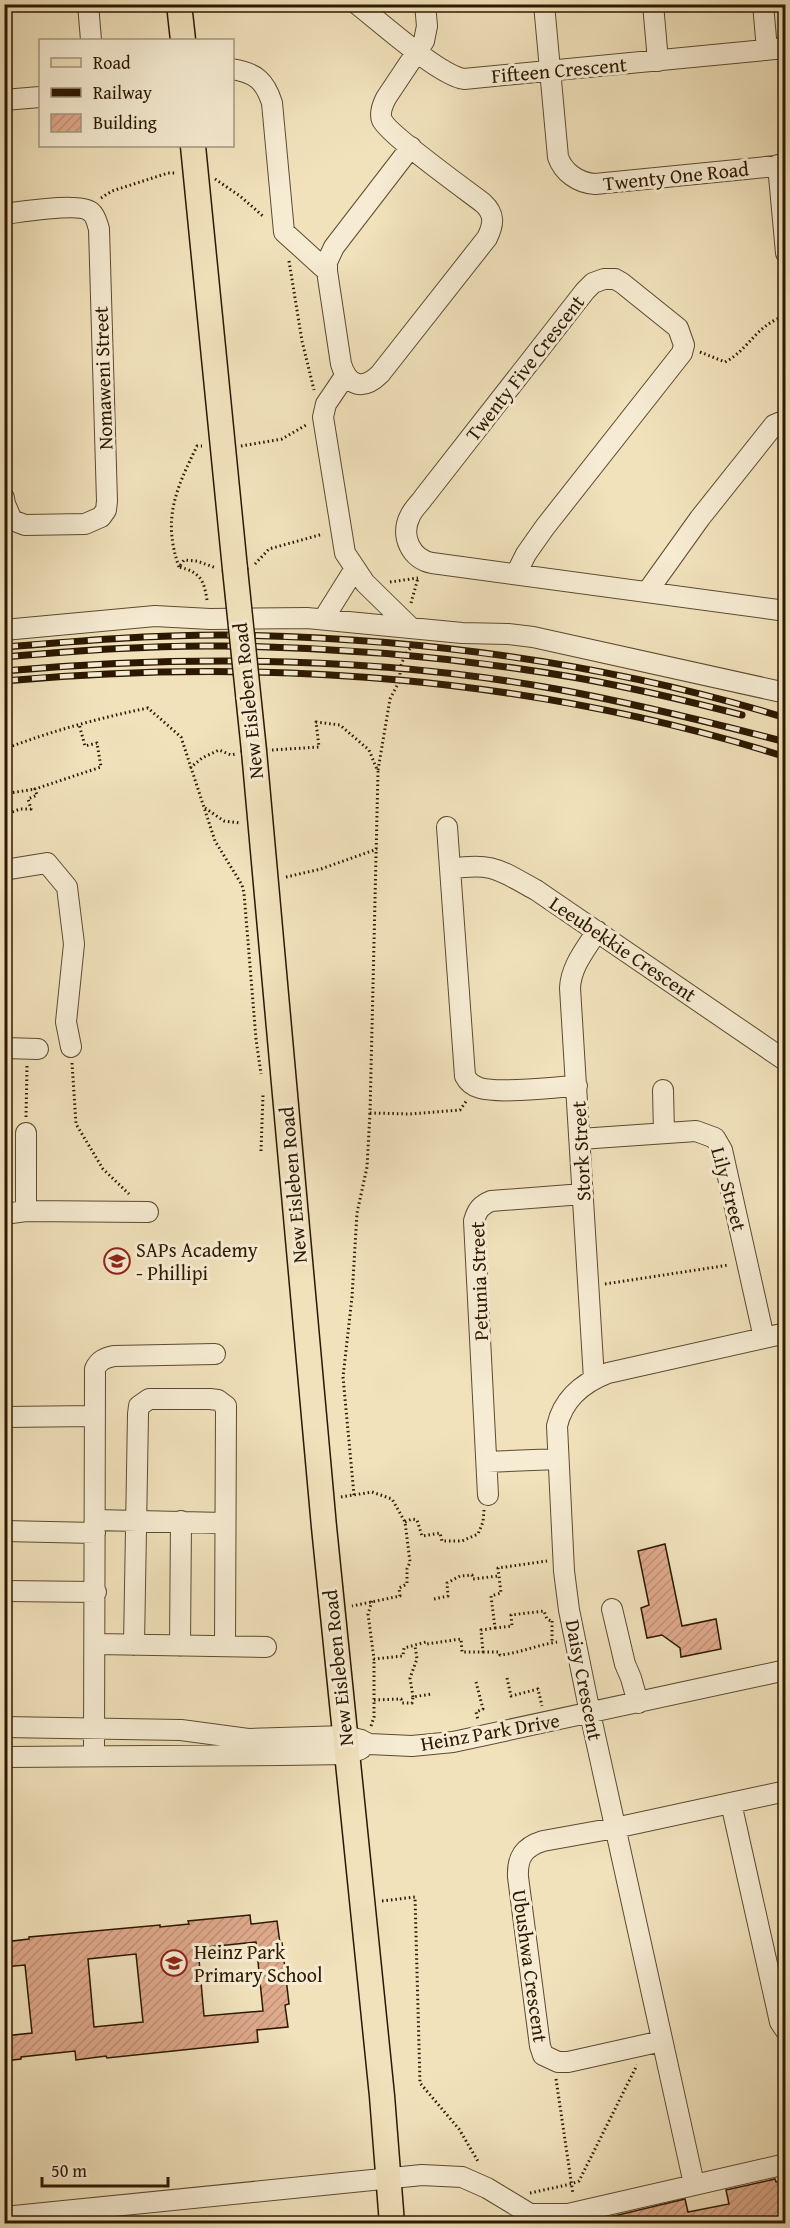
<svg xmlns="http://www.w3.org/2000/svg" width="790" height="2228" font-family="'Gentium Book Plus',serif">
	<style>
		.building { fill: url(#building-hatch); stroke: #2c1800; stroke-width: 1.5; fill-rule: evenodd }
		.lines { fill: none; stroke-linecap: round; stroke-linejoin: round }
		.minor-casing { stroke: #5d4a2f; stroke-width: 22 }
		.major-casing { stroke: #2c1800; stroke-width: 27 }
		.path { stroke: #2c1800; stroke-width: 3; stroke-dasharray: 1.5 3; stroke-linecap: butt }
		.minor { stroke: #f6ecd3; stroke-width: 20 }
		.major { stroke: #f1e2bc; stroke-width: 24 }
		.rail-casing { stroke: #2c1800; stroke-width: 7 }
		.rail { stroke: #f6ecd3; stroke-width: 4.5; stroke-dasharray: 14; stroke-linecap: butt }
		.major-bridge-casing { stroke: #2c1800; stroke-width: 27; stroke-linecap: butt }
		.major-bridge { stroke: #f1e2bc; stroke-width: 24 }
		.labels { text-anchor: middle; stroke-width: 6; stroke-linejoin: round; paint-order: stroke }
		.street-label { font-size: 20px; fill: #2c1800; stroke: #f6ecd3 }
		.poi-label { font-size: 20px; fill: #2c1800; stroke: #f6ecd3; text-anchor: start }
	</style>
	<defs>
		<pattern id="building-hatch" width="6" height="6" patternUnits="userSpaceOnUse" patternTransform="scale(1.5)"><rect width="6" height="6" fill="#e0aa8d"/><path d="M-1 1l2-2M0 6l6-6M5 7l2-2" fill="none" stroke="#c09278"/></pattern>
	</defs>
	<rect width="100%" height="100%" fill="#f1e2bc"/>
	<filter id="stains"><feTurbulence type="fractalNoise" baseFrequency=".00333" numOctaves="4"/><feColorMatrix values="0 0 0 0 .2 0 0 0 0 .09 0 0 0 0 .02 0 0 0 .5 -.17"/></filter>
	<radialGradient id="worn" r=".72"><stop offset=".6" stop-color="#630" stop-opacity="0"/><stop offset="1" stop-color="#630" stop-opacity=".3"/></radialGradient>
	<path class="building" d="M665,1544L682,1626L716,1619L721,1649L681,1657L680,1648L662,1635L647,1638L641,1608L649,1605L638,1551Z
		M250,1915L251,1924L277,1921L280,1943H282L289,2004L285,2005L288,2027L257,2030L258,2042L107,2058L106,2056L76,2060L75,2051L21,2057V2059L4,2061V2036L32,2033L25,1965L4,1967V1942L29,1939V1937L160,1925V1927L189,1924L188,1921ZM256,1942L263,2011L204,2016L198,1948ZM136,1954L143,2022L94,2027L88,1959Z
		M775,2179L776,2182L786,2180V2223H593V2221L685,2199L688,2212L729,2204L726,2190Z"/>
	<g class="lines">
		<g class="minor-casing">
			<path id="minor" d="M88,4L91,40
				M357,4C380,22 439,75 464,79L786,48
				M544,4L558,157C563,172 578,183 595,184L786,165
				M653,4L658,61
				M763,4L767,50
				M232,69C256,73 265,81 272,103L284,232L327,271
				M4,100L40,97
				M411,147L334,247L327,262V271L341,364C348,386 363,391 380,374L487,238C494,224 495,214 483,203C466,190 388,134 382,120C379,113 383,104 386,98L424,41L427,26L425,4
				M778,165L786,253
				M4,214C21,212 80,202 91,212C96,216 97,223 99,229L107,501L106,510L101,517L85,524L25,525L12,520L5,504L4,498
				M345,376L326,404L323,417L345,553L365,583L411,628
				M516,574L526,554L545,527L682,353L684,345L678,328L622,283L615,279H604L593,283L585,291L424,497C420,503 413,509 410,516C400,536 411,559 432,563L786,611
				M647,592L700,518L774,425L786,420
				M324,618L354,570
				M4,630L155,616L210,619L307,618L462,633L508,634L533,637L786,693
				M447,827L465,1076C468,1082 473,1086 480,1088C500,1094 553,1087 577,1086
				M450,869C493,862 499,870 536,890L786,1061
				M4,870L47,863L67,887L74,944L66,1022L71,1047
				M4,1048L38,1049
				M663,1090L664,1133
				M26,1133V1211
				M580,1139L696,1131L715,1138L722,1150L764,1338
				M4,1214L26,1211L148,1212
				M594,1379L570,988C571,966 586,949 597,931
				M4,1417L94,1416
				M487,1462L558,1459
				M488,1495L474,1221C477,1210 481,1205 491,1201L583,1194
				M95,1520L224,1523
				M4,1531L95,1533
				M4,1591L96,1592
				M612,1609L625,1664L631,1678L638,1703
				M96,1644L266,1647
				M134,1645L138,1414L139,1406L149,1399H210L218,1400L226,1406L225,1646
				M180,1646L181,1521
				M4,1727L181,1730L248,1739L345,1736L361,1740L369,1744L412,1746L453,1742L786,1670
				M94,1756L95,1369C99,1360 105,1358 114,1356L215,1354
				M4,1757L281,1755L347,1754L361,1749
				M731,1803L780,2022L786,2031
				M662,2041L568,2062H558L543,2055L540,2046L518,1877C517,1857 524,1847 543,1841L615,1828L786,1791
				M694,2184L590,1713L569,1610L564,1571L557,1426C563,1399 582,1383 608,1373L786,1333
				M4,2217L422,2175L462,2177L487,2188L530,2214H568L786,2164"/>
		</g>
		<g class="major-casing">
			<path id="major" d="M179,4L183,40
				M193,146L235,569
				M254,751L324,1527L382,2096L392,2224"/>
		</g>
		<path class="path" d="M215,179L240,196L264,217
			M101,198L112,191L168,173H177
			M289,261L302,341L314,390
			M700,352L725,362C750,349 756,324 786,316
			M241,446L282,439L308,424
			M255,564L269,549L323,534
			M179,567C162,519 176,489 197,446H202
			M390,582L418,578
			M207,600C204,580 200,572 179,567L184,560L197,561L216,568
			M411,603L418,578
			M4,749C52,731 99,718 148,708L181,737L215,841L242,885L244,893L256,1039L261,1074
			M272,750L319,747L316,722L340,725L369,750L378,772L370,1113L410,1114L460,1110L467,1100
			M190,768L202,758L219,750L231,755L236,754
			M378,770L390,699L400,680V668L405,655L412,646
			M4,794L35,789
			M205,808L224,821L240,823
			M4,815L20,809H31L28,799L37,795L35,789L101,767L97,743L85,746L79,724
			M286,877L321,869L377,849
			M72,1063L76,1124L103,1169L129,1194
			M26,1117L27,1066
			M261,1151L263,1095
			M605,1284L729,1265
			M354,1495L343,1377L352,1297L357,1213L367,1167L370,1113
			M341,1497L372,1492L392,1499L405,1522L410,1562L407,1569V1584L399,1588L400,1596L352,1606
			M405,1522L412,1519L417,1520L422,1536L440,1533L442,1541H462L478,1534L483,1522L484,1510
			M434,1599L448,1596L447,1583L460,1576L472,1575L473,1579L498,1576
			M372,1601L368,1614L374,1659L403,1656L404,1648L426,1642L427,1644L461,1639L462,1652H483L481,1630L495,1628L491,1596L501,1593L498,1568L547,1561
			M552,1621V1643
			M495,1628L512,1626L511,1615L544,1611L547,1619L551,1621
			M483,1652H499L500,1655C520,1653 537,1645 557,1642
			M507,1678L511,1696L538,1689L542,1706
			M476,1682L483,1709L476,1712L478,1720
			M413,1697L410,1678L417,1659L415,1646
			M374,1700L401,1699L402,1703H412L413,1697L431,1694
			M371,1726L374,1717V1659
			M382,1901L415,1897L420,2083L459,2129L479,2163
			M556,2079L573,2194
			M530,2193L571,2184L579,2181L637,2065"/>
		<use href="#minor" class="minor"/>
		<use href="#major" class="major"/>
		<g class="rail-casing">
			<path id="rail" d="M4,647C77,641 149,635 222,635C412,637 604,662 786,718
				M4,657C77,651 149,645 222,646C341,647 461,658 578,678C633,688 688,701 742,715
				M4,671C188,655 374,656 556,689C633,703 709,722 786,742
				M4,681C266,657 534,677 786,757"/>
		</g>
		<use href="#rail" class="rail"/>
		<g class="major-bridge-casing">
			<path id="major-bridge" d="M235,569L254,751"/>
		</g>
		<use href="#major-bridge" class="major-bridge"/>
	</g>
	<defs>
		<g id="university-ring" transform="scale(1.35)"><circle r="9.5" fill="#f6ecd3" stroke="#8f2418" stroke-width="1.5"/><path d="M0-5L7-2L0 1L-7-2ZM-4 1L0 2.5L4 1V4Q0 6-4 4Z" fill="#8f2418"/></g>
		<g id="school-ring" transform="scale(1.35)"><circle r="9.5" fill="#f6ecd3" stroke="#8f2418" stroke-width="1.5"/><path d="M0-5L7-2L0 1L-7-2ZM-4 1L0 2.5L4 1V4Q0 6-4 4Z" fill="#8f2418"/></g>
	</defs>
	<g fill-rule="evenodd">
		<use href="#university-ring" x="117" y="1261"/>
		<use href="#school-ring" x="174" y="1963"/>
	</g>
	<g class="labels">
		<g class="street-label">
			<text transform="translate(559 70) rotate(-5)" y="7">Fifteen Crescent</text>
			<text transform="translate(676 176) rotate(-6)" y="7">Twenty One Road</text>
			<text transform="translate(525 368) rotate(-52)" y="7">Twenty Five Crescent</text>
			<text transform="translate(103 378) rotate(-92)" y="7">Nomaweni Street</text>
			<text transform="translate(248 701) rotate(-96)" y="7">New Eisleben Road</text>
			<text transform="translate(623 949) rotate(34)" y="7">Leeubekkie Crescent</text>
			<text transform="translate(581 1151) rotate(-93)" y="7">Stork Street</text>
			<text transform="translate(293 1185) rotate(-95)" y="7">New Eisleben Road</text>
			<text transform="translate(729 1189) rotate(75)" y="7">Lily Street</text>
			<text transform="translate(479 1281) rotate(-92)" y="7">Petunia Street</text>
			<text transform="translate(338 1668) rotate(-96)" y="7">New Eisleben Road</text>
			<text transform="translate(584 1680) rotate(79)" y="7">Daisy Crescent</text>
			<text transform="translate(490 1732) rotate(-10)" y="7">Heinz Park Drive</text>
			<text transform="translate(530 1966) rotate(82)" y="7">Ubushwa Crescent</text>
		</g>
		<g class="poi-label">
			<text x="136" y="1257">SAPs Academy<tspan x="136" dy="23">- Phillipi</tspan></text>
			<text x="194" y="1959">Heinz Park<tspan x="194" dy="23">Primary School</tspan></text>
		</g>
	</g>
	<rect width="790" height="2228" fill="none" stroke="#f1e2bc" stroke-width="24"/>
	<rect x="6" y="6" width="778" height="2216" fill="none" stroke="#2c1800" stroke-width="3"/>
	<rect x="12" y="12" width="766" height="2204" fill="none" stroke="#2c1800" stroke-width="1.5"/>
	<rect x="39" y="39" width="195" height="108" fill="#f6ecd3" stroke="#a5977f" stroke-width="1.5"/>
	<rect x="51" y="58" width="30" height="9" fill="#f1e2bc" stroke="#a5977f" stroke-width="1.5"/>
	<text x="93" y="69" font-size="18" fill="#2c1800">Road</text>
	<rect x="51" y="88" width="30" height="9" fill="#2c1800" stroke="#a5977f" stroke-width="1.5"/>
	<text x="93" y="99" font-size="18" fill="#2c1800">Railway</text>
	<rect x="51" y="114" width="30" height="18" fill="url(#building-hatch)" stroke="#a5977f" stroke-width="1.5"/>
	<text x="93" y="129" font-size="18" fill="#2c1800">Building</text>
	<path d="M42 2177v9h126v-9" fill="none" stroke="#2c1800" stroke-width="3"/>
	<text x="51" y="2177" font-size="18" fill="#2c1800" stroke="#f6ecd3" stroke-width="4.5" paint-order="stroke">50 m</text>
	<rect width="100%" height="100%" filter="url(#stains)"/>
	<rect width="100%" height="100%" fill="url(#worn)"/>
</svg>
